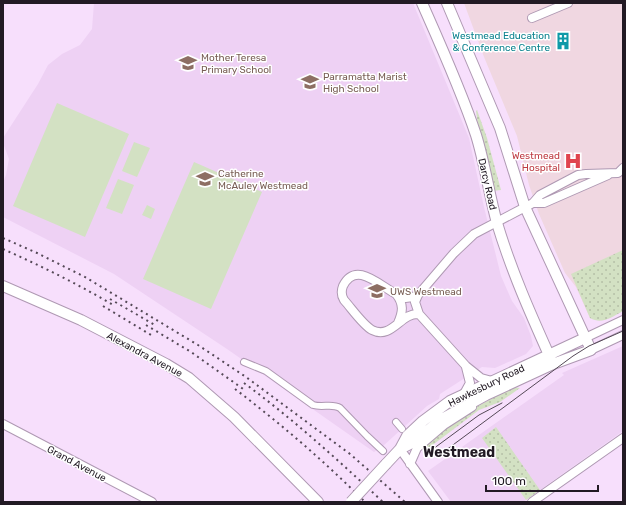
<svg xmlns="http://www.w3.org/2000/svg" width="626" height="505" font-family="Rubik,sans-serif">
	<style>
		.built { fill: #eed1f4 }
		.medical { fill: #f0d7e1 }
		.green { fill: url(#green-dots) }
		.pitch { fill: #d3e1c3 }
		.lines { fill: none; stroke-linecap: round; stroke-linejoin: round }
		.pedestrian-casing { stroke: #af99b3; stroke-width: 8 }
		.minor-casing { stroke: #af99b3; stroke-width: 10 }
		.tertiary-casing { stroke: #af99b3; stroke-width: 12 }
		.pedestrian { stroke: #fff; stroke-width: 6 }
		.minor { stroke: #fff; stroke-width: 8 }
		.tertiary { stroke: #fff; stroke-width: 10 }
		.tram { stroke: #554957; stroke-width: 1 }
		.rail { stroke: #554957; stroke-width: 2; stroke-dasharray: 2 4; stroke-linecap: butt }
		.tertiary-bridge-casing { stroke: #af99b3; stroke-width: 12; stroke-linecap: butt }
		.tertiary-bridge { stroke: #fff; stroke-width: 10 }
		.labels { text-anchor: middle; stroke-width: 3; stroke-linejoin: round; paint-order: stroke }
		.culture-label { font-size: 10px; fill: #0d838f; stroke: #fff; text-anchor: end }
		.education-label { font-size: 10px; fill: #785e54; stroke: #fff; text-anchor: start }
		.health-label { font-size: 10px; fill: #be3a42; stroke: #fff; text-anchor: end }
		.street-label { font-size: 10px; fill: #221a24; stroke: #fff }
		.district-label { font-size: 14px; font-weight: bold; fill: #221a24; stroke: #fff }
	</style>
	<defs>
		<pattern id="green-dots" width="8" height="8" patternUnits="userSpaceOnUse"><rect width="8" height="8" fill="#d3e1c3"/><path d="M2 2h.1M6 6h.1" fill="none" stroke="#b5c0a7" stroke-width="1.8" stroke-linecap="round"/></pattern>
	</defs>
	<rect width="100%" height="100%" fill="#f7dffc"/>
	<path class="built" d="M94,3H413L469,138L484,207L501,276L512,301L524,318L531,336L533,346L526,354L495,368L482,367L440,394L439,399L427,406L383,446L374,452L227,349L114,274L3,217V182L6,175L9,159L3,143V138L38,84L48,65L62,54L80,45L92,29Z
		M623,346V431L523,502H451L428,471L564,375L562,373Z"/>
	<path class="medical" d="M464,3H623V311L604,320L590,318L576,287L565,273L539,214L529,185L517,136L484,57Z"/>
	<path class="green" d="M477,110L487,138L501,190L493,191L478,126L476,111Z
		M623,250V311C612,317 602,325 590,318L571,274Z
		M513,387L520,388L500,402L479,410L426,450L422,445L465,413Z
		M496,427L540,490L526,500L482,438Z"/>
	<path class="pitch" d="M57,103L129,134L85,237L13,206Z
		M134,142L150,148L137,177L122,171Z
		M194,162L262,192L211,309L143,279Z
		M118,179L134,185L122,214L106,208Z
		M147,205L155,209L151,219L142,215Z"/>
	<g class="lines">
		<g class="pedestrian-casing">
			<path id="pedestrian" d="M244,362L266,371L313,405C323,408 332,403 340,408L367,436L383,451
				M396,422L402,429"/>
		</g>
		<g class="minor-casing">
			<path id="minor" d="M532,18L568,3
				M533,203H544L608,175
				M396,294C404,304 403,312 398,323
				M418,295C414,297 410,298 406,298C387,295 358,256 343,286C341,291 341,295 344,300C352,309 363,325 372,330C392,340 401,312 419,314
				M585,338L623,320
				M591,350L623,335
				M492,381L481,378L466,366L419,314L415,302L418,295L454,253L474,234L533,203L540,195L578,175L586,174L618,173L623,168
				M464,394L470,383L466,367
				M3,424L152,502
				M400,449L438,502
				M410,464L417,448L444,425L472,407
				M532,502L623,438"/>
		</g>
		<g class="tertiary-casing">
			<path id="tertiary" d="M422,3C441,46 461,90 476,135C485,164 489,194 497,223C512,273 532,317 553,364
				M3,286L81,320L166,364L189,378L234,417L318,502
				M400,449L407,436L423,421L450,401L585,338
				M386,464L400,449L412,443L442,419L486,395L553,364L591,350L525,207L500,128L447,3"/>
		</g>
		<use href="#pedestrian" class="pedestrian"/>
		<use href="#minor" class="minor"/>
		<use href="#tertiary" class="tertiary"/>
		<path class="tram" d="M433,449L479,415L502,403
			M438,456L573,356L589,346L623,331"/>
		<path class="rail" d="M3,238L37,253L85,277L198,345L246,377L350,454L405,502
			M3,249C41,266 78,284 113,305
			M110,299L155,325
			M103,306L151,335
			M146,325L191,352L246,391
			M244,383C293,419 338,460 383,502
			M235,389C281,424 324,461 365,502"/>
		<g class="tertiary-bridge-casing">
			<path id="tertiary-bridge" d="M351,502L386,464"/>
		</g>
		<use href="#tertiary-bridge" class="tertiary-bridge"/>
	</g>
	<defs>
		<g id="building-bare" transform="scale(1.38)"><path d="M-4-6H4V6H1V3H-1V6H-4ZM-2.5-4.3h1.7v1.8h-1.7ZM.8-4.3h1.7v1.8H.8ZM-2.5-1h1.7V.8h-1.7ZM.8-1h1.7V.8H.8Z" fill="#0f9aa8" stroke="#fff" stroke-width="2.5" paint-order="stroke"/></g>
		<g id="school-bare" transform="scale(1.38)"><path d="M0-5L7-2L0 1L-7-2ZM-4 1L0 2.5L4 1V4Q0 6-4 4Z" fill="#8d6e63" stroke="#fff" stroke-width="2.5" paint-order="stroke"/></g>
		<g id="hospital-bare" transform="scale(1.38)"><path d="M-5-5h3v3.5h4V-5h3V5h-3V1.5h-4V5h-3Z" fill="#e0444e" stroke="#fff" stroke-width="2.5" paint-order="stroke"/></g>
		<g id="university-bare" transform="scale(1.38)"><path d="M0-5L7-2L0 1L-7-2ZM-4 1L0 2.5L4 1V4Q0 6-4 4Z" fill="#8d6e63" stroke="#fff" stroke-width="2.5" paint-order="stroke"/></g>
	</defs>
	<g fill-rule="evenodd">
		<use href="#building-bare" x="563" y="41"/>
		<use href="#school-bare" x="188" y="63"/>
		<use href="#school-bare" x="310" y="82"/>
		<use href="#hospital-bare" x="573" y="161"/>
		<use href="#school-bare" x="205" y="179"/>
		<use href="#university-bare" x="377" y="291"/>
	</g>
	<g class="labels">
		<g class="culture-label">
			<text x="550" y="39">Westmead Education<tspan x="550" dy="12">&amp; Conference Centre</tspan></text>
		</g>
		<g class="education-label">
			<text x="201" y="61">Mother Teresa<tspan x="201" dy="12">Primary School</tspan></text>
			<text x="323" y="80">Parramatta Marist<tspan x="323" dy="12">High School</tspan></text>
			<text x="218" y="177">Catherine<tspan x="218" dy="12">McAuley Westmead</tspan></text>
			<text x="390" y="295">UWS Westmead</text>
		</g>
		<g class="health-label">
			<text x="560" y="159">Westmead<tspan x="560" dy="12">Hospital</tspan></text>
		</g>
		<g class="street-label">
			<text transform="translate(488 184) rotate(77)" y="4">Darcy Road</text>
			<text transform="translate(145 354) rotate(28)" y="4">Alexandra Avenue</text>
			<text transform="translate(486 385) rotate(-26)" y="4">Hawkesbury Road</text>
			<text transform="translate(77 463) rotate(28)" y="4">Grand Avenue</text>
		</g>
		<g class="district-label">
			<text x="459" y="457">Westmead</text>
		</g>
	</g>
	<rect width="626" height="505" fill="none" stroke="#221a24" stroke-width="8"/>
	<path d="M486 485v6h112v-6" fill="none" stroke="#221a24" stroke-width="2"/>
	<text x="492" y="485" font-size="12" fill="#221a24" stroke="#ffffff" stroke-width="3" paint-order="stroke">100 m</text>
</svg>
